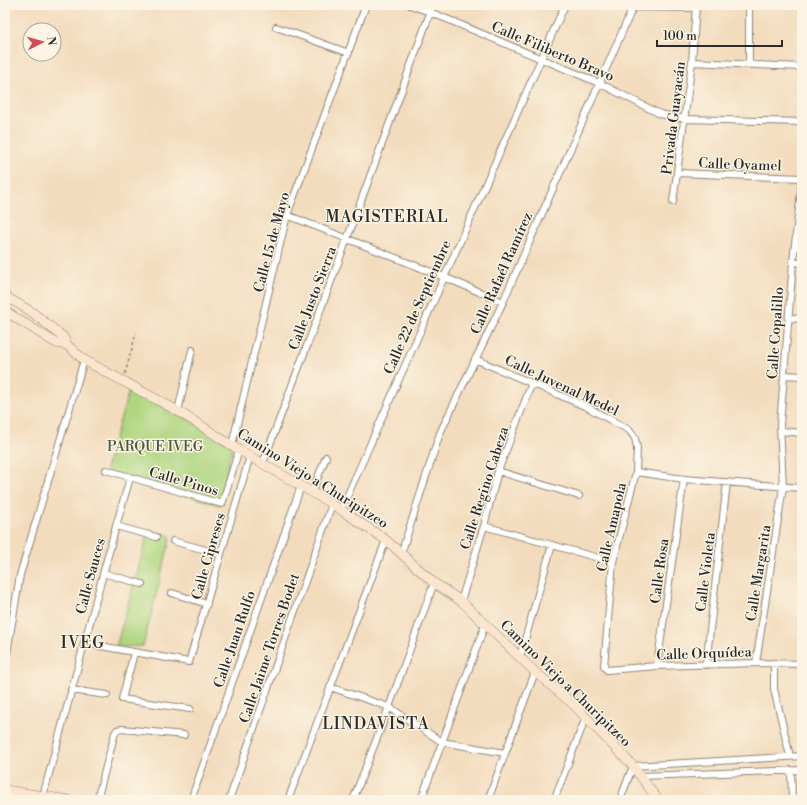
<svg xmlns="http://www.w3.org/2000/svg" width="807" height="805" font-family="'Libre Bodoni',serif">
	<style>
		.green { fill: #aed57f; stroke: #6c8055 }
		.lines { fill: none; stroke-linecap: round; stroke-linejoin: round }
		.street-casing { stroke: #8f8474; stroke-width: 8 }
		.secondary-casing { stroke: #8f8474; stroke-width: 10 }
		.path { stroke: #8f8474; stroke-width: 1.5; stroke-dasharray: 3 3; stroke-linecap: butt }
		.street { stroke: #fff; stroke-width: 6 }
		.secondary { stroke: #fbe5cf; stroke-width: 9 }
		.labels { text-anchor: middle; stroke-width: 3; stroke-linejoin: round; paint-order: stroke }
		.street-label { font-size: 14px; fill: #2b2b2b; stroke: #fcf5e5 }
		.park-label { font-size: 14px; fill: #4c5640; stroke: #fcf5e5 }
		.quarter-label { font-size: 16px; letter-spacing: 1px; fill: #2b2b2b; stroke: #fcf5e5 }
	</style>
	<rect width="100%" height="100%" fill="#fcf5e5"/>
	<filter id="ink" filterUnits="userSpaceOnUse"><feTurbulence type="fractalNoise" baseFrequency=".025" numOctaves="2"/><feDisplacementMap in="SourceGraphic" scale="8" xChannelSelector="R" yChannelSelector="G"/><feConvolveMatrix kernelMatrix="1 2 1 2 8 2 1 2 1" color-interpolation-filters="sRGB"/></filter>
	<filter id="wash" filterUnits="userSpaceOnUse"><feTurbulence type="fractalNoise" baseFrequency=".012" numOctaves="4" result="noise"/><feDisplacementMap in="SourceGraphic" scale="16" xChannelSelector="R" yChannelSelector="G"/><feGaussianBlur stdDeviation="0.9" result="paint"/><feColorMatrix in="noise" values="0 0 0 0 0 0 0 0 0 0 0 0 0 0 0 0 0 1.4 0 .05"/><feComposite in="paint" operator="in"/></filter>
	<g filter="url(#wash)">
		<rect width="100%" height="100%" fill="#f3dcbe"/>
		<path class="green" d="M130,386L232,445L220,505L105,472Z
			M149,530L171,536L143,646L116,647Z"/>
	</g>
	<g filter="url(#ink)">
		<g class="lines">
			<g class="street-casing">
				<path id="street" d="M410,5L430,12L599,83L660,114L685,119L802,122
					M621,5L633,7L696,8
					M276,27L349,53
					M692,62L802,67
					M749,65V5
					M678,173L802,178
					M673,202L692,62L696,5
					M287,215L444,277L503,302
					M793,262L802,263
					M789,318L802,319
					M475,359L587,407L629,430L635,438L637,448L636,472L613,562L604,666L607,670L657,666L756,663L802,664
					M784,375L802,376
					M178,411L192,350
					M781,431L802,433
					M232,445L287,215L366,5
					M263,463L347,239L433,5
					M106,470L222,504L239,450
					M498,471L579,496
					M636,472L684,479L802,488
					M312,492L326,457
					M341,510L565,5
					M116,526L156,537
					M484,526L613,562
					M173,541L220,554
					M401,554L440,433L503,302L634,5
					M103,573L142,584
					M172,593L207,604
					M461,601L484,526L498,471L532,383
					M84,643L189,662L250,456
					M134,653L122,699L190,709
					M520,657L552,545
					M6,659L20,575L84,360
					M756,663L783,487L780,425L793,262L802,182
					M774,663V689L790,756
					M706,665L727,482
					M657,666L684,479
					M330,687L389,707L442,742L505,753
					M71,690L107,695
					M791,770L792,800
					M641,776L802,770
					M43,796L116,526L130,478
					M10,800L11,791
					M97,800L115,733L117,730L122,729L184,735
					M191,800L301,486
					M229,800L332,504
					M288,800L386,540
					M353,800L389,707L434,583
					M421,800L485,625
					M488,800L535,672
					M554,800L586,717
					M620,800L633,766L802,756"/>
			</g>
			<g class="secondary-casing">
				<path id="secondary" d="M5,296L32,312L63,337L67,345L84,360L178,411L239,450L332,504L386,540L434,583L461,601L535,672L573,704L633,766L658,800
					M5,311L56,343L67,345
					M5,790L68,800"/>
			</g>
			<path class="path" d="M125,374L136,333"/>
			<use href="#street" class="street"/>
			<use href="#secondary" class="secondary"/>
		</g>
	</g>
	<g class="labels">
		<g class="street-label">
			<text transform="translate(553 51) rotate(23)" y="5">Calle Filiberto Bravo</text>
			<text transform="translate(673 118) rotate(-83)" y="5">Privada Guayacán</text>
			<text transform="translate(740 164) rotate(2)" y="5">Calle Oyamel</text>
			<text transform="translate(271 242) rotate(-75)" y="5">Calle 15 de Mayo</text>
			<text transform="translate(501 273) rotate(-66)" y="5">Calle Rafaél Ramírez</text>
			<text transform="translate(312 298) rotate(-69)" y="5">Calle Justo Sierra</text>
			<text transform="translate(417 307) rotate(-66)" y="5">Calle 22 de Septiembre</text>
			<text transform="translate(775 333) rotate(-86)" y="5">Calle Copalillo</text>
			<text transform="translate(562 385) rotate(25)" y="5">Calle Juvenal Medel</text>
			<text transform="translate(313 478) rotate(32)" y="5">Camino Viejo a Churipitzeo</text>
			<text transform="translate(184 481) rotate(16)" y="5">Calle Pinos</text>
			<text transform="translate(484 488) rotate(-72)" y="5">Calle Regino Cabeza</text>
			<text transform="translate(611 527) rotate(-77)" y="5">Calle Amapola</text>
			<text transform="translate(208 556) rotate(-74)" y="5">Calle Cipreses</text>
			<text transform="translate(659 571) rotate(-82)" y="5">Calle Rosa</text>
			<text transform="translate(705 572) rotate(-83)" y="5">Calle Violeta</text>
			<text transform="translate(758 573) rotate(-81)" y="5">Calle Margarita</text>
			<text transform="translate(90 576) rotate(-75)" y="5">Calle Sauces</text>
			<text transform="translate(234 639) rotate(-71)" y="5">Calle Juan Rulfo</text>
			<text transform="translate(269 648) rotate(-71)" y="5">Calle Jaime Torres Bodet</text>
			<text transform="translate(704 653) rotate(-2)" y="5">Calle Orquídea</text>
			<text transform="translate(566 683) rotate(44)" y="5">Camino Viejo a Churipitzeo</text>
		</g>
		<g class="park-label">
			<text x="155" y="451">PARQUE IVEG</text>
		</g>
		<g class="quarter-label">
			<text x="387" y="222">MAGISTERIAL</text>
			<text x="83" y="648">IVEG</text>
			<text x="376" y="729">LINDAVISTA</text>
		</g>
	</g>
	<rect width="807" height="805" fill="none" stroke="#fcf5e5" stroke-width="20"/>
	<g transform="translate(42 42) rotate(84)"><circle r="19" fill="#fcf5e5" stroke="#a8a49b"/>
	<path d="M0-3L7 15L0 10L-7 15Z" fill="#d1495b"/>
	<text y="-6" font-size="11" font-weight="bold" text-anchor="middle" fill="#2b2b2b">N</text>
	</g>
	<path d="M657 40v6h125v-6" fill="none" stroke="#2b2b2b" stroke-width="2"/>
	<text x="663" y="40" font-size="12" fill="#2b2b2b" stroke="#fcf5e5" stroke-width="3" paint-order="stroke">100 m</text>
</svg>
